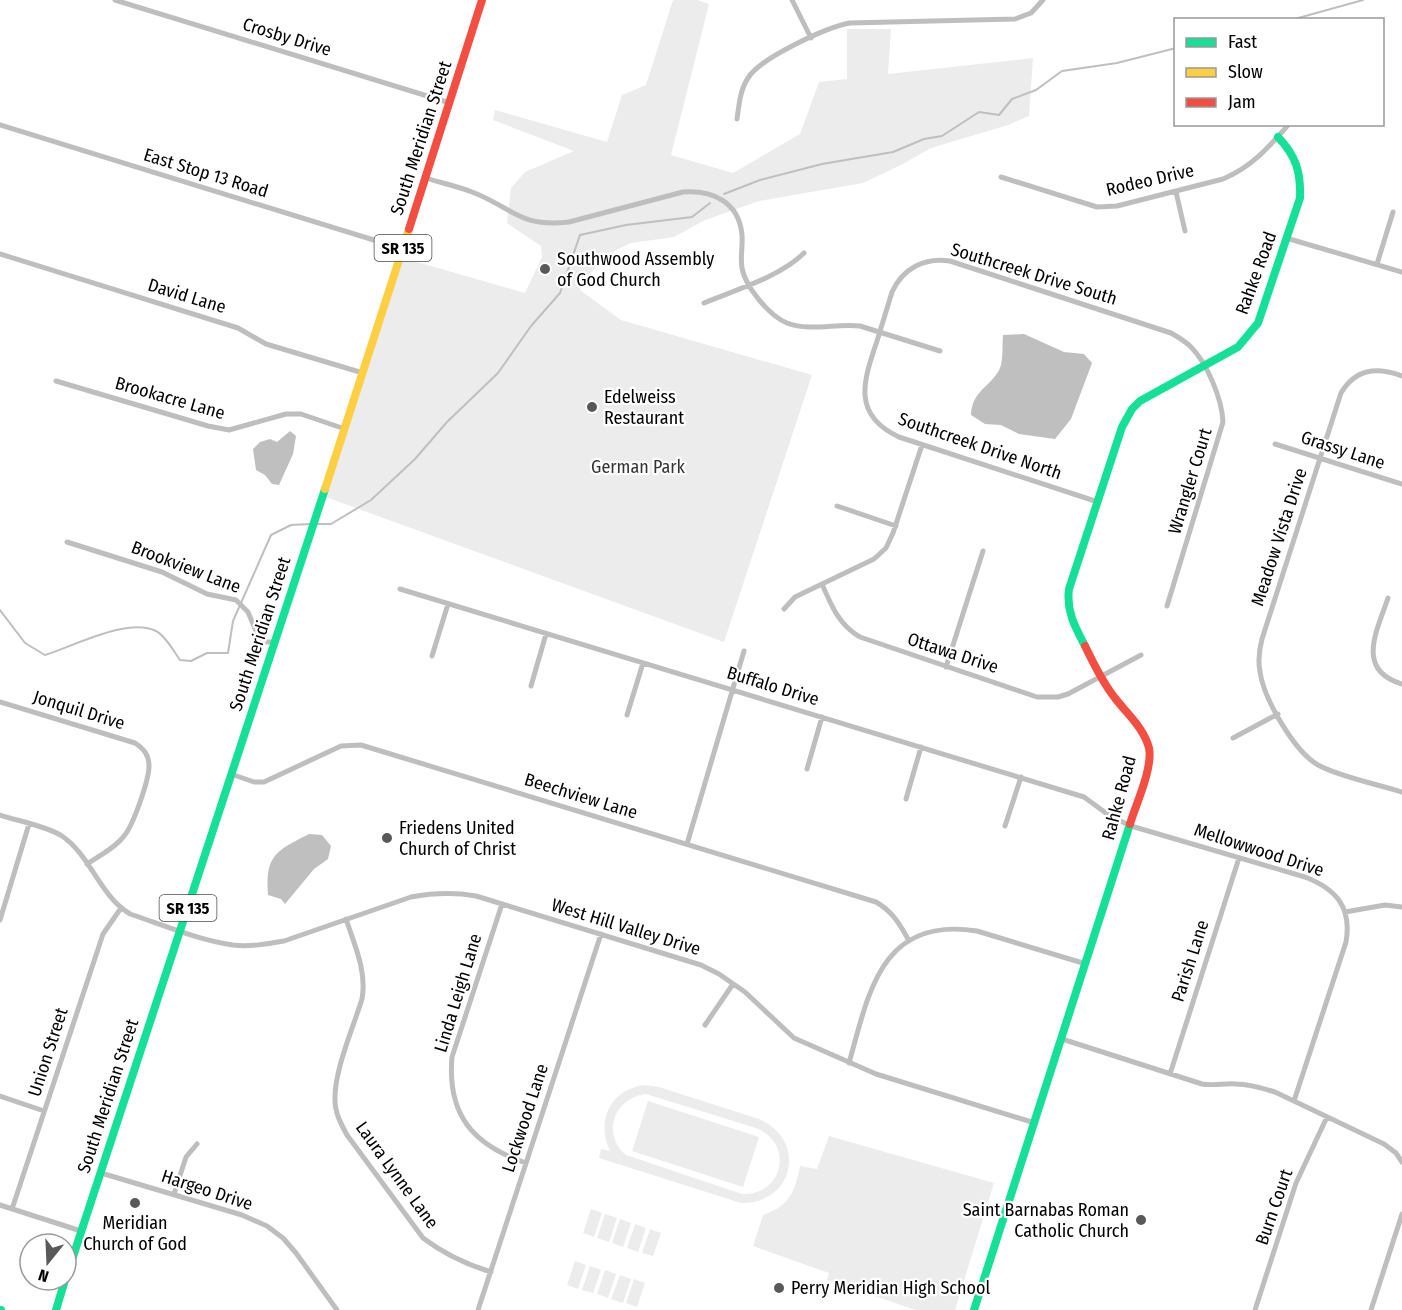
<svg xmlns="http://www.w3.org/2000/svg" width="1402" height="1310" font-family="'Fira Sans Condensed',sans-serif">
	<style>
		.green { fill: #ececec; fill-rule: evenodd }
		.water { fill: #bfbfbf }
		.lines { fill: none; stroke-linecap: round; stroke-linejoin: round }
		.stream { stroke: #bfbfbf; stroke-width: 2 }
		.street { stroke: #bebebe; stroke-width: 5 }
		.fast { stroke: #16e098; stroke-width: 8 }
		.slow { stroke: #ffcf43; stroke-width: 8 }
		.jam { stroke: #f24e42; stroke-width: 8 }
		.poi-dot { fill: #595959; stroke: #fff; stroke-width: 2 }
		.labels { text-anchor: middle; stroke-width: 4.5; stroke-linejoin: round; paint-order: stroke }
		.shield { fill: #fff; stroke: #4c4c4c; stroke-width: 1.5 }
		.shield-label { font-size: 16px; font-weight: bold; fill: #000 }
		.street-label { font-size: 18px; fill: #000; stroke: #fff }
		.poi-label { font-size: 18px; fill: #000; stroke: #fff; text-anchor: start }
		.park-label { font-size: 18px; fill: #333; stroke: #fff }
	</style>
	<rect width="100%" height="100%" fill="#fff"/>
	<path class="green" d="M673,0H697L709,4L671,155L733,173L800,134L819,82L847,79V29H891L888,74L1033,58L1029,116L1008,125L931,148L903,164L863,183L759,201L705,220L674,237L631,243L602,257L580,290L621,320L812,375L724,642L323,496L400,257L525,293L542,257L541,246L507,223L511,188L525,172L574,151L493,120L495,110L607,142L622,95L646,85Z
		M644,1085L659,1087L759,1119C808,1140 794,1204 741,1203L599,1158L601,1149L610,1151C596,1121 610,1090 644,1085ZM646,1094L756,1128C795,1144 783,1196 742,1194L626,1155C601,1134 614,1098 646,1094Z
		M648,1101L759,1137L743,1187L632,1151Z
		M829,1136L994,1183L955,1310H916L827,1280L829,1273L753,1246L763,1215C790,1206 795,1191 800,1166L817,1169Z
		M591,1209L602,1213L594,1237L583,1233Z
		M605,1214L617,1218L609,1242L597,1238Z
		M620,1219L631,1223L623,1247L612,1243Z
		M635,1224L646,1228L638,1252L627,1248Z
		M650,1229L661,1233L653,1256L642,1253Z
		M575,1261L586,1265L578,1289L567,1285Z
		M590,1266L601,1270L593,1293L582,1290Z
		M605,1270L616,1274L608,1298L597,1294Z
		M620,1275L631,1279L623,1303L611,1299Z
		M634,1279L645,1283L637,1307L626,1303Z"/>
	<path class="water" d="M1024,334L1064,352L1084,354L1092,363L1071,419L1055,439L1019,434L1001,425L985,424L971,415C972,392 987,389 998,372C1004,364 1002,345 1003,335Z
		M290,431L296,436L293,454L279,485L272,484L265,475L256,470L253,449L260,442L270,439L277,442Z
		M309,834L322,835L331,846L328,859L314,869L285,904L281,899L268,895C265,855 276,851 309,834Z"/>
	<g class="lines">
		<path class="stream" d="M1291,20L1363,0
			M724,194L760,180L822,164L893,152L924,139L942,136L979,112L999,115L1012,99L1036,90L1062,71L1117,63L1176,48
			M316,524H331L371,500L415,459L447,422L498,373L531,326L560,293L580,235L626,225L692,217L710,203
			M0,610L25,643L45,655C74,646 128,617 156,631C166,636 174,652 180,660L191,661L207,653H228L233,621L271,535L291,525L310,524"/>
		<path class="street" d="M115,0L450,103
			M792,0L811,38
			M737,119C739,105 740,90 748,78C760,58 827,27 850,23L1015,19L1031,13L1043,0
			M0,125L403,249
			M1001,177L1097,207L1117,206L1223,179C1252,167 1269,147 1289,124
			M426,178C441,183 457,186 472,192C512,207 519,228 569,222L683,192C713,190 739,202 742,235C743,246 740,257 742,268C745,286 769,316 787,323C811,332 836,323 860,326L940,351
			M1176,192L1185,231
			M1286,238L1402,272
			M0,254L238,328L266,344L363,373
			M1377,264L1393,212
			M704,303C735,290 780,277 804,253
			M1402,376C1377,367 1356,368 1341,393L1262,639C1259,650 1258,661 1260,672C1264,699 1294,751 1318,765C1340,777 1377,784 1402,792
			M56,381L208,426L229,430L286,414H301L345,429
			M1275,444L1402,484
			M1098,502L899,437C852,415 863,382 877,341C882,325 887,308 892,292C903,268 925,257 950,261L1171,333C1178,337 1185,341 1191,347C1207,363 1222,399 1223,422L1167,606
			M837,506L896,526
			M67,542L162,572L207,594L236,600L248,612L258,636L266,642H275
			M822,584C831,605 839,625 860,637L1037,697H1058L1068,694L1141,655
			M400,589L1084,797L1110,816L1131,826L1305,877C1336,889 1352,907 1346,942L1294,1101
			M1388,598C1377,631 1355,670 1402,684
			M784,609L795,597L874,559L886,548L893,533L922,445
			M432,656L448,604
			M946,667L983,551
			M531,686L546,634
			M0,702L135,743C144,749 149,755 149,766C149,780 133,826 124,836C115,848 99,856 87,864
			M627,715L643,663
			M1233,738L1278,714
			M807,769L822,717
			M231,774L254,782H264L341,746L361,745L876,902C892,911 900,924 909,941
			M906,799L921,747
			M0,815C18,821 47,826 62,836C91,856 99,895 130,914C163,925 198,940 233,945C250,947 267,944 284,941L411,897C433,893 453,892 476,896L701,965L719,974L745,992L794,1038L876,1074L1035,1123
			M1005,826L1021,777
			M687,844L744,651
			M502,904L452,1057C447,1115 473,1145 526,1163
			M1345,912L1385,905L1402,907
			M346,919C355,946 367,972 362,999C353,1028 334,1071 335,1100C335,1113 341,1124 347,1135L423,1238C444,1254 465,1264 491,1272
			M0,920L29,824
			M705,1025L733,984
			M1062,1039L1202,1084C1214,1086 1225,1083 1236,1084C1250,1084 1262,1088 1275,1092L1384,1144L1396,1153L1402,1162
			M849,1063C869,992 881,916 977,931L1086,964
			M1170,1074L1239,858
			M0,1096L44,1111
			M101,1173L242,1215L267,1226L283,1238L296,1253L337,1310
			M174,1194L186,1157L197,1144
			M0,1205L81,1231
			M12,1209L103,934L121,908
			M478,1310L601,934
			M1255,1310L1296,1183L1327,1117
			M1371,1310L1402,1214"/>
		<path class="fast" d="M1085,646C1075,627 1066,611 1069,589L1122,427L1132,409L1140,401L1238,347L1258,323L1300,198C1301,172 1296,156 1278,137
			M66,1278L325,489
			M0,1310H1
			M56,1310L65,1280
			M974,1310L1130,824"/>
		<path class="slow" d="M325,489L409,229"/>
		<path class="jam" d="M409,229L482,0
			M1085,646C1094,664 1102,682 1115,698C1127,714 1144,728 1149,748C1153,768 1136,804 1130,824"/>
	</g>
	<g class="poi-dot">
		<circle cx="545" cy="269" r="6"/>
		<circle cx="592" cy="407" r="6"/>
		<circle cx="387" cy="838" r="6"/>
		<circle cx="135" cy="1203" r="6"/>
		<circle cx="1141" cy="1220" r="6"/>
		<circle cx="779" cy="1288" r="6"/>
	</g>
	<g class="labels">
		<g class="shield">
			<rect x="374.5" y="235" width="57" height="26" rx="4.5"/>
			<rect x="159.5" y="895" width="57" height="26" rx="4.5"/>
		</g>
		<g class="shield-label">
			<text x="403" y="254">SR 135</text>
			<text x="188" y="914">SR 135</text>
		</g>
		<g class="street-label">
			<text transform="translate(287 37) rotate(17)" y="6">Crosby Drive</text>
			<text transform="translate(421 138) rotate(-72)" y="6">South Meridian Street</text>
			<text transform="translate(206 173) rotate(17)" y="6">East Stop 13 Road</text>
			<text transform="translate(1150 180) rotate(-13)" y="6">Rodeo Drive</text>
			<text transform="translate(1256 273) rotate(-70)" y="6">Rahke Road</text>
			<text transform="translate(1034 274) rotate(17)" y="6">Southcreek Drive South</text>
			<text transform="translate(187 296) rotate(17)" y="6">David Lane</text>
			<text transform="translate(170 398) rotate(16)" y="6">Brookacre Lane</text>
			<text transform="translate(980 446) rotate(19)" y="6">Southcreek Drive North</text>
			<text transform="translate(1343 450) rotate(18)" y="6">Grassy Lane</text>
			<text transform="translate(1190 481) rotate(-73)" y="6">Wrangler Court</text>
			<text transform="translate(1279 537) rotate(-72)" y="6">Meadow Vista Drive</text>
			<text transform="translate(186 567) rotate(21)" y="6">Brookview Lane</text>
			<text transform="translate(260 634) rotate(-72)" y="6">South Meridian Street</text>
			<text transform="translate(953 653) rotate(18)" y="6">Ottawa Drive</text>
			<text transform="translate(773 686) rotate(17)" y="6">Buffalo Drive</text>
			<text transform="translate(79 710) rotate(17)" y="6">Jonquil Drive</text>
			<text transform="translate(581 796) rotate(17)" y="6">Beechview Lane</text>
			<text transform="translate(1119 798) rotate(-75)" y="6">Rahke Road</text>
			<text transform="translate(1259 850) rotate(18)" y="6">Mellowwood Drive</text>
			<text transform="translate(626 927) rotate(17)" y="6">West Hill Valley Drive</text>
			<text transform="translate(1190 961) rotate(-72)" y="6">Parish Lane</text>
			<text transform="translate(458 993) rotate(-73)" y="6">Linda Leigh Lane</text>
			<text transform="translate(48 1052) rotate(-72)" y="6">Union Street</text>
			<text transform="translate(108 1096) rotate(-72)" y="6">South Meridian Street</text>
			<text transform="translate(525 1118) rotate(-72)" y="6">Lockwood Lane</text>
			<text transform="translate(397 1175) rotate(54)" y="6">Laura Lynne Lane</text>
			<text transform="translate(207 1190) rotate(18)" y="6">Hargeo Drive</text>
			<text transform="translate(1274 1207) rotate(-71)" y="6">Burn Court</text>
		</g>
		<g class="poi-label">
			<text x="557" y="265">Southwood Assembly<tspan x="557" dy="21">of God Church</tspan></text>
			<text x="604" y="403">Edelweiss<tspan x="604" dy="21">Restaurant</tspan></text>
			<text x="399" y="834">Friedens United<tspan x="399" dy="21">Church of Christ</tspan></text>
			<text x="1129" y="1216" text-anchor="end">Saint Barnabas Roman<tspan x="1129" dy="21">Catholic Church</tspan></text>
			<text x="135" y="1229" text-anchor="middle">Meridian<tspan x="135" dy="21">Church of God</tspan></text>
			<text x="791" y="1294">Perry Meridian High School</text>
		</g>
		<g class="park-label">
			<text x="638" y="473">German Park</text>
		</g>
	</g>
	<rect x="1174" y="18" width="210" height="108" fill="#ffffff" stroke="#999999" stroke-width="1.5"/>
	<rect x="1186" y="38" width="30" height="9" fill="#16e098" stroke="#999999" stroke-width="1.5"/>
	<text x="1228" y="48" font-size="18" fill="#000000">Fast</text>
	<rect x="1186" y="68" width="30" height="9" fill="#ffcf43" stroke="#999999" stroke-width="1.5"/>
	<text x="1228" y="78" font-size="18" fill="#000000">Slow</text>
	<rect x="1186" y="98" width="30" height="9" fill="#f24e42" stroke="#999999" stroke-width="1.5"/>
	<text x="1228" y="108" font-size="18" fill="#000000">Jam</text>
	<g transform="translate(48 1262) rotate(198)"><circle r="28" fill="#ffffff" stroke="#999999" stroke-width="1.5"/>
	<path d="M0-4.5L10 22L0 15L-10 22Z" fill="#595959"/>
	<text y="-9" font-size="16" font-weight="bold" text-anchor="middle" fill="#000000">N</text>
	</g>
</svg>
